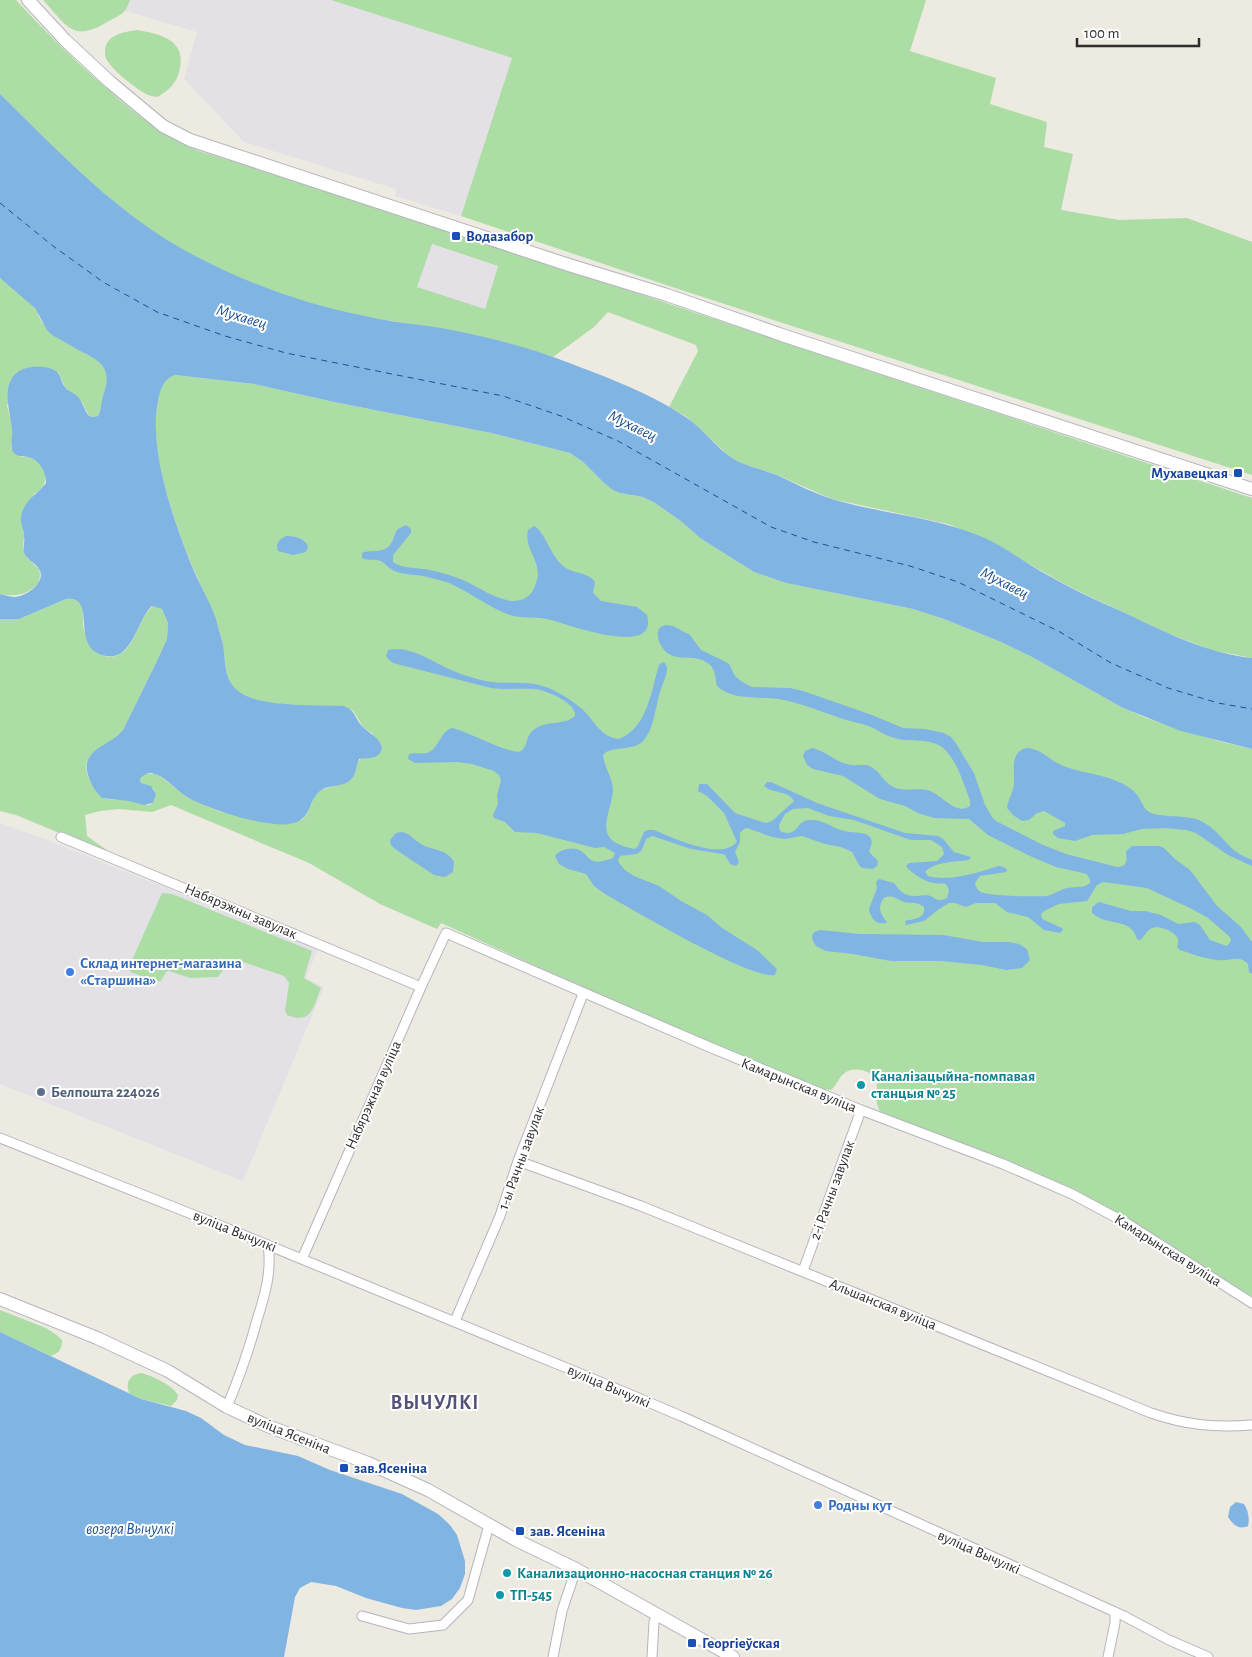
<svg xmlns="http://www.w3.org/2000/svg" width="1252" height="1657" font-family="'Alegreya Sans',sans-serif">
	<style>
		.industrial { fill: #e3e1e6 }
		.green { fill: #acdda4; fill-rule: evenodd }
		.water { fill: #80b4e3 }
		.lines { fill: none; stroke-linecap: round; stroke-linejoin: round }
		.ferry { stroke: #1c5191; stroke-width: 1; stroke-dasharray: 6 5; stroke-linecap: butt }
		.street-casing { stroke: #b5b4bf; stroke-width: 11 }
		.secondary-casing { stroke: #b5b4bf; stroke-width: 14 }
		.street { stroke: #fff; stroke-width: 9 }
		.secondary { stroke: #fff; stroke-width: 12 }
		.transit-dot { fill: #1a4fb4; stroke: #fff; stroke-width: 2 }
		.shop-dot { fill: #3f7fe0; stroke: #fff; stroke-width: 2 }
		.culture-dot { fill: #0f9aa8; stroke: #fff; stroke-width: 2 }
		.service-dot { fill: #5c6f8a; stroke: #fff; stroke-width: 2 }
		.labels { text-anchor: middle; stroke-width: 4; stroke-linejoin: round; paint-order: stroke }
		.transit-label { font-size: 15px; font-weight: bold; fill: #164399; stroke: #fff; text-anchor: start }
		.street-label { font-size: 15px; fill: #2d2d2d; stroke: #fff }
		.shop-label { font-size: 15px; font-weight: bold; fill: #366cbe; stroke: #fff; text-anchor: start }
		.culture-label { font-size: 15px; font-weight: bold; fill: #0d838f; stroke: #fff; text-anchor: start }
		.service-label { font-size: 15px; font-weight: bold; fill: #4e5e75; stroke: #fff; text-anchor: start }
		.water-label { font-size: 16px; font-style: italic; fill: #1c5191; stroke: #fff }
		.district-label { font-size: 20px; font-weight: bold; letter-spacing: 1px; fill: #535279; stroke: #fff }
	</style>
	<rect width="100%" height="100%" fill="#edeae1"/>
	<path class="industrial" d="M130,0H331L512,58L461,216L395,196L396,189L244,142L184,79L197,32L126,11Z
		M431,244L498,266L485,309L417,287Z
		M0,823L50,841L318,949L306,978L324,987L243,1181L0,1084Z"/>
	<path class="green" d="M0,0H16C44,30 73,59 104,86C134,113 161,135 199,151L442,227C451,235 459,239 471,238L1252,498V658L1211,650L1160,630L1068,586L989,541L948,524L832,499L775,474L740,463L730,457L687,417L669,407L698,351L696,345L608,312L594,327L553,357C516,346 480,336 443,329C408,323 373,319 339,311C282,296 224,275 174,245C109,205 53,147 0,94ZM432,244L498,266L485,309L417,287Z
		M43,0H130C125,14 122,14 109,21C73,43 68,27 43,0Z
		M331,0H926L910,51L996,78L990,104L1047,122L1044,147L1073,154L1061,210L1119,220L1187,218L1252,242V475L669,286L461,216L512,58Z
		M137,30C162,34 188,41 179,72C176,84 168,91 157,97C144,96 136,87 126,80C120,75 114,70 109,63C106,60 105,57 105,52C105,35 123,32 137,30Z
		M0,278C11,287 26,297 35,308C38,313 39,318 42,322C46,328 72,346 79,350C91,357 103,360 107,375C108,380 101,411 98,416L93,417L89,416L82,402L65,387L59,373L47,368L7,405L13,431L11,448C13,450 17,455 20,456C23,458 28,456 31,458C49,466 51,484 34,494L23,530L24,536L23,547L27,558L39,569L40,575L39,583C27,595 16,597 0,594Z
		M174,375L254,384L334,402L491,433L570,453L583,462L603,482L620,493L643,497L655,503L682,522L700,538L754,572L786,583L879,602L913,609L944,619L1001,642L1032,657L1123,708L1146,718L1218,741L1252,749V1297L1138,1225L1080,1194L881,1112C869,1098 889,1076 861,1070C856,1069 851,1069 846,1072C839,1076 837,1085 831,1090L822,1089L638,1012L441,923L437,929L380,904L309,863L171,805L152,812L119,809L100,811L85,815L87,836L115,856L16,815L0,811V619H19L66,599C88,597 81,615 84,630C86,638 89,643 95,650C99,654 103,656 109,657C135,657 137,618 153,606L162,609L168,623L167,639L156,663L123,730C116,740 108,743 98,749C76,762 89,783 102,798C110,800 118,799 126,800C141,802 158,815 154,789L141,783L140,778L145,774H155L164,779L188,798L218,811L271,824H291L303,819L307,814L315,796L321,790L347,782L356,771L357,762L362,758L373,734L363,727L354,712L350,709C323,707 260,707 238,692C224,682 226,663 223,647C222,638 219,628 215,618C209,602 201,586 194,570C175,525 148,451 158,402C160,390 163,379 174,375Z
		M162,893L172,894L312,951L304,978L321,988C313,1007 312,1025 287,1015L285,1011L289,983L284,976L237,960L228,963L218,977L190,978L169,971L166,972L161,981L156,982L131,972L128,969Z
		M0,1310L46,1328L58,1336L62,1340C62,1349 59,1353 51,1356L0,1332Z
		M142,1373C154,1377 171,1384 178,1395L177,1400L171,1406L141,1399L129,1393C125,1382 130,1374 142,1373Z"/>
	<path class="water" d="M0,94C61,154 122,219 199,258C252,285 307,305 365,316C390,322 416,324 441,328C479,335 520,345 556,358C598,374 647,391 684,416C705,429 721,456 744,464C755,468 766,471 777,475C796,484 815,494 835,500C887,515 941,517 991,541C1012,552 1030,566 1051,577C1075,591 1101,602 1127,614C1167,633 1207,653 1252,658V749L1181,731L1123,708L1032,657L1001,642L944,619L913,609L879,602L786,583L754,572L700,538L682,522L655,503L643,497L620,493L613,490L603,482L583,462L570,453L491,433L334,402L254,384L175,375C163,379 160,390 158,402C148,450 175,525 194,571C201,587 210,602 216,619C218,627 221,636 223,645C226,661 223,678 237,690C256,708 318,705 344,706C356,711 354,717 362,726C367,732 391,744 378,755C373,759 365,758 359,759C356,765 357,772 353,777C345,789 328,783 319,792C309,801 311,816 297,822C277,832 207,809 187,797C177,791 168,779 157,775C151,772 144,773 140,779L141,783L151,786L156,794L153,803L144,805L129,801L102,798C95,791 91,785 88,775C80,748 110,747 123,730L156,663L167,639L168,623L162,609L152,606C138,617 133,661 106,656C68,649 99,595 66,599L19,619H0V594C5,595 11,597 15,597C27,596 47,582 39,569C35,562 26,560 24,552C23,546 25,541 24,536C24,530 20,523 21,517C23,501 37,495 46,483C46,472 40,460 28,457C23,456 18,457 14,453C9,447 13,437 12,430C10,410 0,384 19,371C29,366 41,365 52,369C63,374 59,379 65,387C68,391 74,393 77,396C83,402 84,410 89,416L93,417L98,416C102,409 101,400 104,393C112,368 101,361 80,351C71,346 62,340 52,335L47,330L35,308L0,278Z
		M406,525L411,529V533L393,555V562C404,570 421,567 434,571C443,573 453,576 463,580C479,587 494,599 512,601C520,601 527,599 532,592C549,563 523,554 528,530L534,526C544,531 551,555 561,564C570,574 587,571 595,582L593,593L601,601L637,607L647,615C659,659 567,624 551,620C538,616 523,619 510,615C488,607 470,592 449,583C441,580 431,578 423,576C414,574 405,575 397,572C390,570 386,564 381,561C375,559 368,561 362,558V553C371,549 383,554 390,545C394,540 394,534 398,529Z
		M286,536C295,536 304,538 308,546L306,552L293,555L278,551C275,543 280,539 286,536Z
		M666,625L673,626L690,635L701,650L724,661L729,664L735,676L742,682L752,687L790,688L803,691L872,715L903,728L925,729L944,733L951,737L955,742L974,773L985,805L992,817L996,821L1043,845L1066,854L1117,867C1128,866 1127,861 1126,851L1132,846H1159L1164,848L1176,860L1190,870L1217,906L1240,926L1252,942V974L1249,972L1248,964C1238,954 1230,962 1218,960C1206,959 1192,954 1180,950L1177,947C1178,945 1178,941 1178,939C1175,931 1159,925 1152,928C1147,930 1144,937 1140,940L1137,939C1132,917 1107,927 1092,913V907L1099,902L1131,911H1145L1161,915L1178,924L1195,922L1200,925L1210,940L1227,946L1231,941L1230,937L1208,918L1192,909L1147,888L1103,882L1097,885L1087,901L1059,904L1044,911L1041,914L1042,919L1062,928L1063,930L1060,933L1044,930L1028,917L1007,912L995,903H976L966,907L955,903H949L939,909L924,921L906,925L905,921C913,919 926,919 924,907C917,901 912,904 904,902C896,899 893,894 884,898C877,907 880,914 887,922L886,923C875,925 871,918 869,909L877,888L876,882L879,879L894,883C900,891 905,897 917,896C919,896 922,895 925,895C935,895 935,904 947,898L949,890L946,884C941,883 938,884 934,883C925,882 911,873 906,866L909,863L937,861L944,854L942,847L931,840H911L902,837L854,820L829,816L808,808L793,809L785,814L779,825L780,831C799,839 795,820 810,820C823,819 832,828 844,831C851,833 864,831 870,837C874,842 870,847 869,852L878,861L877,866L873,869L862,868L859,865L852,852L841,847L825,844L802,836L785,839L772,837L747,828L744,829L740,833V842L735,852L739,862L736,866L730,864L725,855L722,854L691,849L652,836L646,839C640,858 638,853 620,856L618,860L619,863L625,870L634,876L659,886L681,901L707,915L722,928L757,950L777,969L775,975C751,980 632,909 605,894L594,886L586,874L568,869L559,864L555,856C560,849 573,846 581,851C585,853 588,859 593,861C599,863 607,860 613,858L615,853L604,847L595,848L537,833L515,832L505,822L494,818L493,815L498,804L497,795L501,780L499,775L494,771L472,764L458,762L415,763L408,759L409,754C416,752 423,755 429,752C440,746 440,732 452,728C467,731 512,756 521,751C529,746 524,734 538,727C550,721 565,725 575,716C577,703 546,690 535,689C520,688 506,690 491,688L393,663L389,660L386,656L388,650C409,645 431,661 449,669C457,673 466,676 474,678C503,688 527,677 553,690C563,695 574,702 582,709C595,721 600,737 619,739C648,727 651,691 659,665L662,662L665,663C667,667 667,666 667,670C666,678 662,685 660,692C655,708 654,732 641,743C630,751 606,746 603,756C605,768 612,777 613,789C613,807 596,832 616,843C622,846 628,848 635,849L638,846L644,832L648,830H654C674,838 720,861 737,842L724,813L707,796L698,791L699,784H707L735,813L759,821L766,823L772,821L794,801C788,790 773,794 764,786L767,782H771L817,803L905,833L938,836L943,839L954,852L971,857L969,860C955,862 935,861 925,872L928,876C949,882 977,873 998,866C1002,866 1005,867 1007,870L1006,872L980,876L975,883C976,887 977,890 981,892C988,896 1036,897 1046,896C1054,895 1060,889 1068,888C1076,886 1083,889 1090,883V880L1087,874L1056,867L1030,856L988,835L969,819L934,818L918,813L905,806L880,799L843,776L813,769L807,765L803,756L805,751L812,748C826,751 837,763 851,765C858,766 866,763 873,768C882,774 884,784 896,788C907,792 919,787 930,791C942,795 956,816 970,806V800C963,783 957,759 942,747C929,738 912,742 898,739C888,737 881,732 873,728C863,723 851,722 840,718C820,711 801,703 779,699C759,696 733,701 717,686C715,678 716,670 709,664C693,651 675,666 662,647C659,643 657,638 658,632C659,628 661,626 666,625Z
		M1026,748C1040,748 1047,758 1059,764C1082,775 1110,773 1131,789C1141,796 1142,808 1149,812C1158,818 1186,814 1201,821C1216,828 1223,841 1235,851C1240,855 1246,857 1252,860V866L1228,855L1196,833L1186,830L1164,828L1142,829L1123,834L1092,835L1075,841L1058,838L1053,834V831L1065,826V823L1044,811L1037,813L1029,820L1022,821L1013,815L1007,808C1008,799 1013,793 1014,784C1015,771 1009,753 1026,748Z
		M401,832C410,833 413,839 421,844C433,851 446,848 454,862L453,872L445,877L434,875L395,849L391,845L390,840L396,833Z
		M820,930L860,934L943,935L983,942H1008L1019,944L1027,949L1030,960L1022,968L1006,970L982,965L941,961H891L853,954L826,951L816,946L813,941L812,936L814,932Z
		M0,1332L141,1399L186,1411L201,1418L224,1435L245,1445L298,1456L330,1470L402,1494L438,1514L450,1525L457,1535L465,1561V1574L460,1588L452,1599L441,1606L416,1610L402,1608L366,1598L336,1586L311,1582L300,1588L295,1597L284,1657H0Z
		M1236,1502L1244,1504C1248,1510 1250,1519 1248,1526C1239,1530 1233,1525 1228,1517L1230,1507Z"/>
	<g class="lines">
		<path class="ferry" d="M0,203L53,246L103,282L157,312L225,336L286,353L503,396L561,416L618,441L771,527L814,542L910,566L958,582L1060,632L1111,663L1168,688L1218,703L1252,709"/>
		<g class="street-casing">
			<path id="street" d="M61,837L421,987
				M0,1138L214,1223L591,1378L681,1416L1124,1616L1169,1640L1208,1657
				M518,1161L641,1206L1151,1413C1186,1425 1215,1428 1252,1425
				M302,1259L421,987L446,933L707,1046L861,1110L1003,1164L1072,1194L1128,1224L1252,1303
				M803,1271L861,1110
				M455,1321L500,1216L518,1161L583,994
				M227,1407C239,1378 249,1350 257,1320C265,1295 272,1271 268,1245
				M362,1616L409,1629L443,1625L468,1600L489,1525
				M553,1657L562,1611L576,1569
				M652,1657L654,1622L657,1614
				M1108,1657L1115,1623V1612"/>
		</g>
		<g class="secondary-casing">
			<path id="secondary" d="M28,0L65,40L110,82L163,126L190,140L569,265L667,295L785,336L1252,489
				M0,1299L97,1338L168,1371L227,1407L270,1427L368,1463L428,1490L516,1540L576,1569L733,1657"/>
		</g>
		<use href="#street" class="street"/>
		<use href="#secondary" class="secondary"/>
	</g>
	<g class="transit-dot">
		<rect x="451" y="231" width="10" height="10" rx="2.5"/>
		<rect x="1233" y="468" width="10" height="10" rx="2.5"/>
		<rect x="339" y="1463" width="10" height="10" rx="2.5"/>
		<rect x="515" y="1526" width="10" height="10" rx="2.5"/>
		<rect x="687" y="1638" width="10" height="10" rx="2.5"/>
	</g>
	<g class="shop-dot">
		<circle cx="70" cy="972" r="5"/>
		<circle cx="818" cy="1505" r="5"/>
	</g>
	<g class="culture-dot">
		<circle cx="861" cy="1085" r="5"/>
		<circle cx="507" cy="1573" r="5"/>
		<circle cx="500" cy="1595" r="5"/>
	</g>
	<circle class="service-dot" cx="41" cy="1092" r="5"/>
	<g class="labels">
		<g class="transit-label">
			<text x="466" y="241">Водазабор</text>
			<text x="1228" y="478" text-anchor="end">Мухавецкая</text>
			<text x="354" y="1473">зав.Ясеніна</text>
			<text x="530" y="1536">зав. Ясеніна</text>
			<text x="702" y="1648">Георгіеўская</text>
		</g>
		<g class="street-label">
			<text transform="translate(241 911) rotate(23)" y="5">Набярэжны завулак</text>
			<text transform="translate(799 1085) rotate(22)" y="5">Камарынская вуліца</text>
			<text transform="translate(373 1095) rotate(-66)" y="5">Набярэжная вуліца</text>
			<text transform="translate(521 1158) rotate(-70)" y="5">1-ы Рачны завулак</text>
			<text transform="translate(832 1190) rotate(-70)" y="5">2-і Рачны завулак</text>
			<text transform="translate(235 1231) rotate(22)" y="5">вуліца Вычулкі</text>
			<text transform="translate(1168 1250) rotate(32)" y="5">Камарынская вуліца</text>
			<text transform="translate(883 1304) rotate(22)" y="5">Альшанская вуліца</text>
			<text transform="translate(609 1386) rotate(23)" y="5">вуліца Вычулкі</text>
			<text transform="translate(289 1433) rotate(22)" y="5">вуліца Ясеніна</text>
			<text transform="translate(979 1552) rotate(24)" y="5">вуліца Вычулкі</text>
		</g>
		<g class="shop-label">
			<text x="80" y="968">Склад интернет-магазина<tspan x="80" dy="17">«Старшина»</tspan></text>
			<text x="828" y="1510">Родны кут</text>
		</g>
		<g class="culture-label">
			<text x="871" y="1081">Каналізацыйна-помпавая<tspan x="871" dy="17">станцыя № 25</tspan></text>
			<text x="517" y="1578">Канализационно-насосная станция № 26</text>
			<text x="510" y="1600">ТП-545</text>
		</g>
		<g class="service-label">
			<text x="51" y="1097">Белпошта 224026</text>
		</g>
		<g class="water-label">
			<text transform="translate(242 316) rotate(17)" y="6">Мухавец</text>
			<text transform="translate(633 425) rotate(26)" y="6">Мухавец</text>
			<text transform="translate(1005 582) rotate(27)" y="6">Мухавец</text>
			<text x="130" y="1534">возера Вычулкі</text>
		</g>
		<g class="district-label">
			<text x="435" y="1409">ВЫЧУЛКІ</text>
		</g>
	</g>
	<path d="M1077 38v8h122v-8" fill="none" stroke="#2d2d2d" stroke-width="2.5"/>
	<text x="1084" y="38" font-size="15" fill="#2d2d2d" stroke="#ffffff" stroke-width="4" paint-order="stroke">100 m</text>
</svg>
